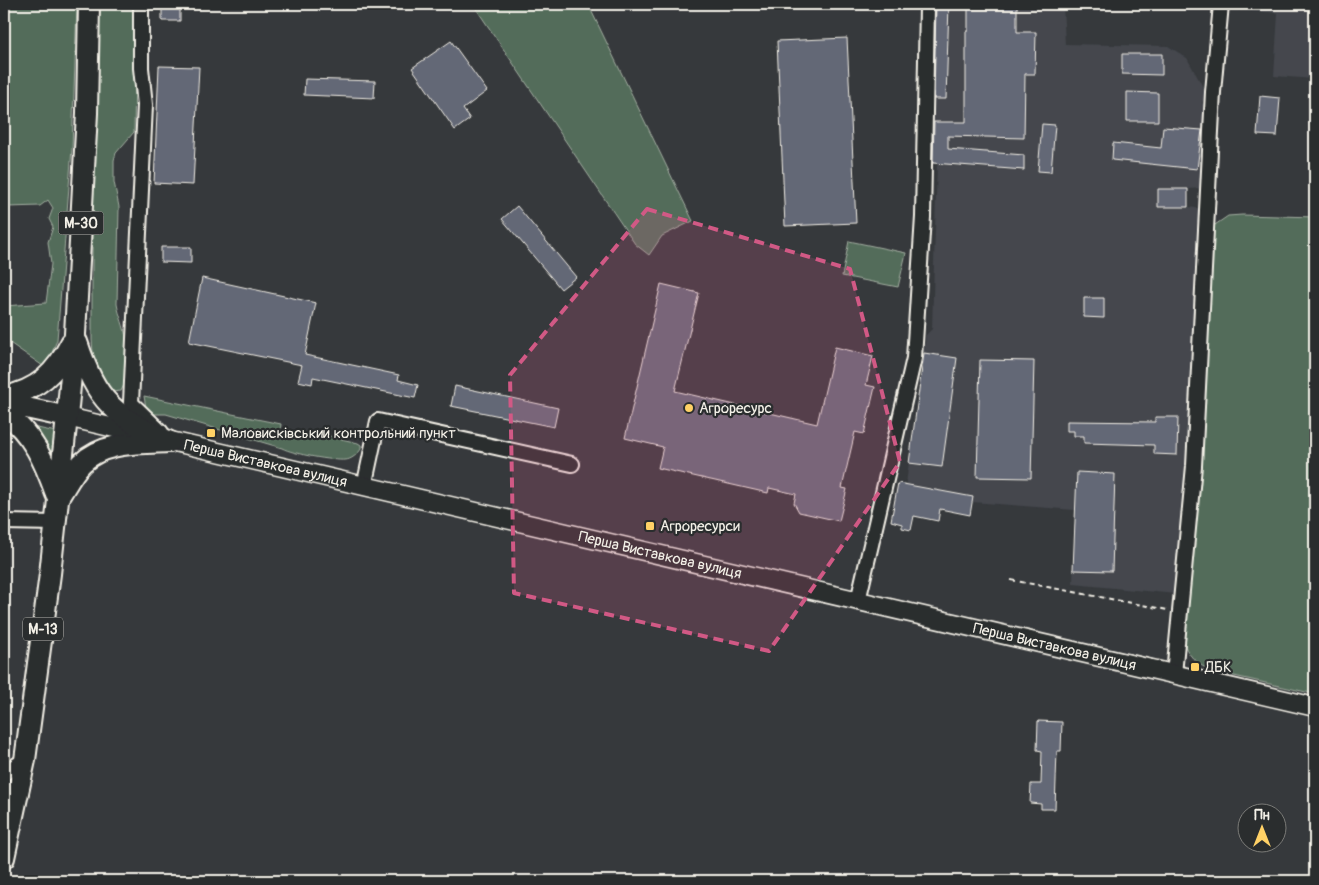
<svg xmlns="http://www.w3.org/2000/svg" width="1319" height="885" font-family="Pangolin,sans-serif">
	<style>
		.built { fill: #44474d }
		.green { fill: #526c5a; stroke: #a3aea1 }
		.building { fill: #646776; stroke: #f4f1e8 }
		.lines { fill: none; stroke-linecap: round; stroke-linejoin: round }
		.minor-casing { stroke: #f4f1e8; stroke-width: 18 }
		.major-casing { stroke: #f4f1e8; stroke-width: 21 }
		.highway-casing { stroke: #f4f1e8; stroke-width: 24 }
		.path { stroke: #f4f1e8; stroke-width: 2; stroke-dasharray: 5 4; stroke-linecap: butt }
		.minor { stroke: #2a2d2e; stroke-width: 14 }
		.major { stroke: #2a2d2e; stroke-width: 18 }
		.highway { stroke: #2a2d2e; stroke-width: 20 }
		.marked { fill: #d15985; fill-opacity: 0.2; stroke: #d15985; stroke-width: 4; stroke-dasharray: 10 6; stroke-linejoin: round }
		.poi-dot { fill: #ffd166; stroke: #2a2d2e; stroke-width: 2 }
		.labels { text-anchor: middle; stroke-width: 4.5; stroke-linejoin: round; paint-order: stroke }
		.shield { fill: #2a2d2e; stroke: #b7b6b0; stroke-width: 1 }
		.shield-label { font-size: 14px; font-weight: bold; fill: #f4f1e8 }
		.poi-label { font-size: 15px; fill: #f4f1e8; stroke: #2a2d2e; text-anchor: start }
		.street-label { font-size: 15px; fill: #f4f1e8; stroke: #2a2d2e }
	</style>
	<rect width="100%" height="100%" fill="#36393c"/>
	<filter id="ink" filterUnits="userSpaceOnUse"><feTurbulence type="fractalNoise" baseFrequency=".02" numOctaves="2"/><feDisplacementMap in="SourceGraphic" scale="10" xChannelSelector="R" yChannelSelector="G"/><feConvolveMatrix kernelMatrix="1 2 1 2 8 2 1 2 1" color-interpolation-filters="sRGB"/></filter>
	<g filter="url(#ink)">
		<path class="built" d="M936,4H1063L1065,44L1168,46L1187,58L1208,96L1202,102L1206,114L1203,188L1188,189L1189,207L1202,209L1188,475L1176,594L1073,584L1075,510L972,502L970,515L940,509L938,521L914,516L911,530L902,528V524L891,521L898,483L906,484L926,335L932,329L937,164L932,163Z
			M1239,4H1315V79L1274,76L1278,13L1238,10Z"/>
		<path class="green" d="M4,4H77L72,148L57,340L51,355L43,366L4,339V306L46,303L51,264L48,242L53,227L49,219L53,208L48,200L40,206L8,207L4,210Z
			M96,4H136L134,132L116,153L114,160V182L119,207L117,304C119,316 125,327 126,339C128,353 128,380 121,391L112,392L108,389L94,364L92,340V171Z
			M473,4H588L693,221L662,236L649,255L635,244Z
			M678,4H892L893,9L769,4Z
			M1242,215L1315,217V694L1212,671C1196,664 1187,655 1182,638L1212,227L1228,216Z
			M849,241L906,253L898,287L842,276Z
			M144,396L281,424L280,433L300,438L301,434L313,432L358,443L361,445V449C358,454 351,460 345,460C333,461 293,454 282,448L166,414H155L146,408Z
			M28,426L56,432L53,454H51L41,440Z"/>
		<path class="building" d="M162,4H180V21H162Z
			M936,4H949L946,99H934Z
			M968,4H1017V32H1036L1035,74H1025L1024,138L948,136V149L1024,155V170L933,163L934,122H966V31H968Z
			M847,38L856,223L785,226L777,41Z
			M451,41L487,91L463,109L470,119L455,130L412,68Z
			M1122,54H1162V75L1122,74Z
			M159,66L199,67L193,185L154,183Z
			M305,79L375,81L374,98L304,95Z
			M1127,92L1158,93V121H1127Z
			M1260,96L1280,98L1277,136L1257,135Z
			M1042,124L1055,125L1051,172L1038,171Z
			M1163,127L1202,130L1197,169L1112,160L1113,143L1161,148Z
			M1158,189H1188V207H1158Z
			M517,206L576,277L561,289L502,219Z
			M161,247H191V263L161,262Z
			M202,278L316,303L305,355L399,375L398,380L418,385L415,398L313,377L312,384L298,381L302,365L189,342Z
			M661,284L699,293L675,391L817,424L835,347L873,356L866,385L875,387L864,434L855,432L842,488L847,489L839,521L799,512L794,503L796,494L769,488L768,493L658,468L663,447L625,438Z
			M1084,298H1104V318L1084,317Z
			M924,353L957,358L942,467L909,463Z
			M980,360L1034,361L1031,478L977,477Z
			M455,386L558,408L554,427L451,406Z
			M1155,417H1178L1177,455L1154,454V445L1084,443V436H1074V431H1067V421L1155,422Z
			M1077,472L1115,474L1112,571L1073,570Z
			M898,483L973,497L970,515L940,509L938,521L914,516L911,530L902,528V524L891,521Z
			M1038,721L1062,722L1061,751H1057L1055,809H1041V804L1030,803L1031,784H1041L1042,751L1037,750Z"/>
		<g class="lines">
			<g class="minor-casing">
				<path id="minor" d="M141,4V68L145,105L131,403L161,432
					M364,487L378,421L572,464
					M4,522L56,523
					M858,601L914,358L923,217L927,7
					M1174,674L1194,466L1213,92L1221,4
					M4,773L25,760"/>
			</g>
			<g class="major-casing">
				<g id="major">
					<path id="s1" d="M67,417L1315,707"/>
				</g>
			</g>
			<g class="highway-casing">
				<path id="highway" d="M77,342C97,403 114,415 170,442
					M4,397C38,390 56,373 71,343
					M4,403L67,417
					M4,412C33,435 44,460 56,494
					M60,495C67,484 73,472 82,463C104,441 140,444 167,442
					M4,858L25,760L50,574L67,417L75,334L87,113L89,4"/>
			</g>
			<path class="path" d="M1011,580L1168,610"/>
			<use href="#minor" class="minor"/>
			<use href="#major" class="major"/>
			<use href="#highway" class="highway"/>
		</g>
	</g>
	<path class="marked" d="M647,209L850,269L900,462L769,651L514,593L510,375Z"/>
	<g class="poi-dot">
		<circle cx="689" cy="408" r="5"/>
		<rect x="206" y="428" width="10" height="10" rx="2.5"/>
		<rect x="645" y="521" width="10" height="10" rx="2.5"/>
		<rect x="1190" y="662" width="10" height="10" rx="2.5"/>
	</g>
	<g class="labels">
		<g class="shield">
			<rect x="58.5" y="211.5" width="45" height="23" rx="4"/>
			<rect x="23" y="617.5" width="40" height="23" rx="4"/>
		</g>
		<g class="shield-label">
			<text x="81" y="228">М-30</text>
			<text x="43" y="634">М-13</text>
		</g>
		<g class="poi-label">
			<text x="699" y="413">Агроресурс</text>
			<text x="221" y="438">Маловисківський контрольний пункт</text>
			<text x="660" y="531">Агроресурси</text>
			<text x="1205" y="672">ДБК</text>
		</g>
		<g class="street-label">
			<text dy="5" stroke="none"><textPath href="#s1" startOffset="204">Перша Виставкова вулиця</textPath></text>
			<text dy="5" stroke="none"><textPath href="#s1" startOffset="609">Перша Виставкова вулиця</textPath></text>
			<text dy="5" stroke="none"><textPath href="#s1" startOffset="1014">Перша Виставкова вулиця</textPath></text>
		</g>
	</g>
	<rect width="1319" height="885" fill="none" stroke="#2a2d2e" stroke-width="20"/>
	<rect x="10" y="10" width="1299" height="865" fill="none" stroke="#f4f1e8" stroke-width="2" filter="url(#ink)"/>
	<g transform="translate(1262 828)"><circle r="24" fill="#2a2d2e" stroke="#7b7b78"/>
	<path d="M0-4L9 19L0 12L-9 19Z" fill="#ffd166"/>
	<text y="-8" font-size="14" font-weight="bold" text-anchor="middle" fill="#f4f1e8">Пн</text>
	</g>
</svg>
